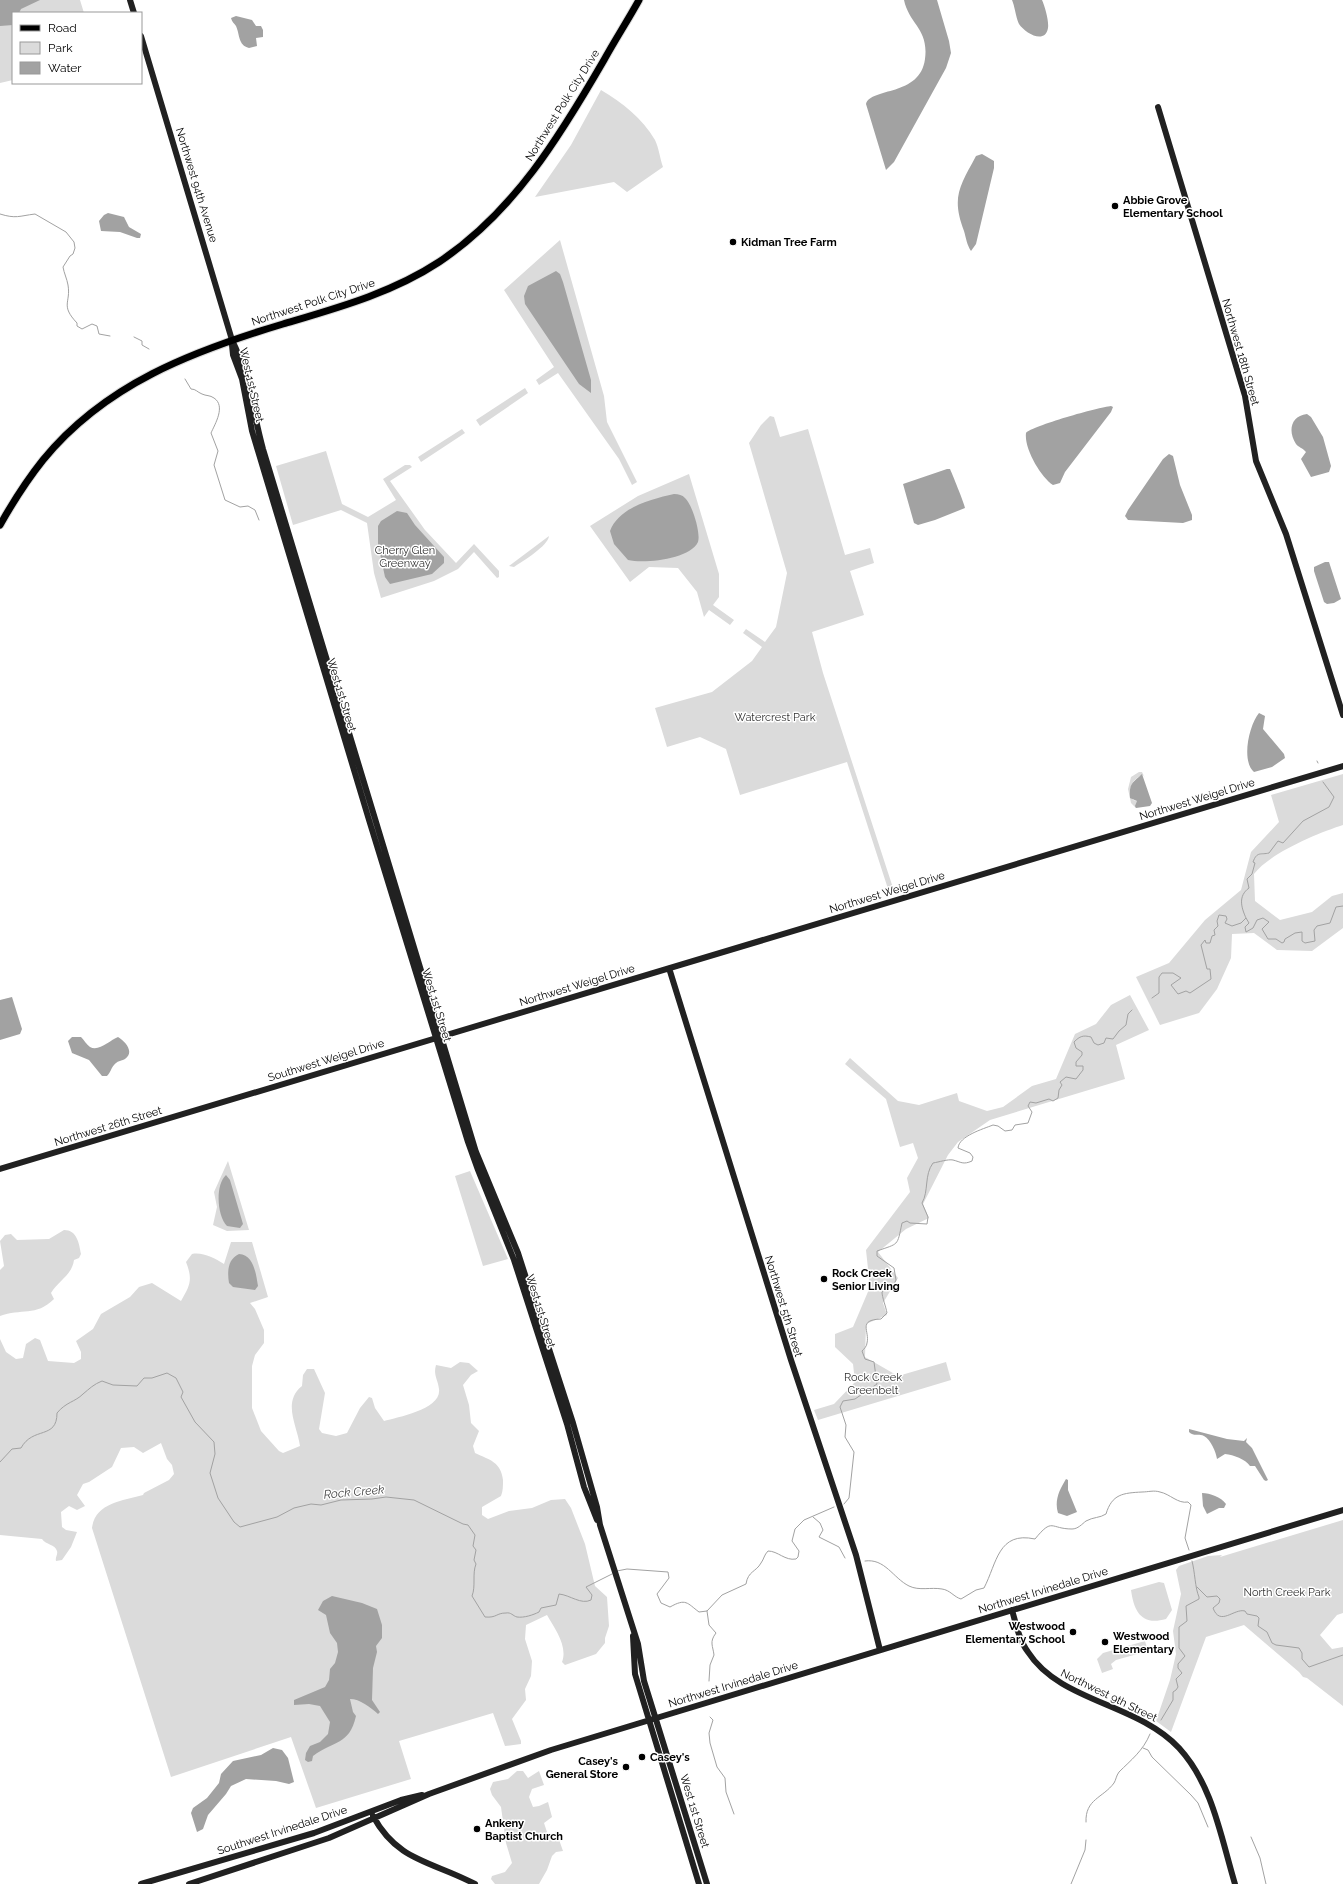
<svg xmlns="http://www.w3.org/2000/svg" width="1343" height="1884" font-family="Raleway,sans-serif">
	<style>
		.green { fill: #dbdbdb }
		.water { fill: #a2a2a2 }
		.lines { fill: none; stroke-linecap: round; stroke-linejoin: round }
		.stream { stroke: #a2a2a2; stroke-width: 1 }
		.primary-casing { stroke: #dbdbdb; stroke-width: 9 }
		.secondary { stroke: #212121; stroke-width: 6 }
		.primary { stroke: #000; stroke-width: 7 }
		.poi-dot { fill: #000; stroke: #fff; stroke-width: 1.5 }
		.labels { text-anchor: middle; stroke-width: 3; stroke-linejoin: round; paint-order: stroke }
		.street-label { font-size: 11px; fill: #000; stroke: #fff }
		.poi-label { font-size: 11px; font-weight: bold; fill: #000; stroke: #fff; text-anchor: start }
		.park-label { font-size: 11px; fill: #323232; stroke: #fff }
		.water-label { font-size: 12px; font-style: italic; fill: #434343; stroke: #fff }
	</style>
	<rect width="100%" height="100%" fill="#fff"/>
	<path class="green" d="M0,0H80L84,13H13V80L0,83Z
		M601,90C623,103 642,118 655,140C659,148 660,159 663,167L627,192L614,182L535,197L571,145Z
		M560,240L604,396L607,422L637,482L632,485L619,459L558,373L539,385L536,380L554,367L504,290Z
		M525,388L528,393L480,426L476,420Z
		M770,416L774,417L780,437L808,429L845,555L870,548L874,563L850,571L864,615L812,632L823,673L894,891L889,892L847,762L740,795L726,749L700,737L667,747L655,708L712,692L752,661L762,647L743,633L746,629L765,642L776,627L787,573L749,443L761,425Z
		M462,429L465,433L421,462L418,457Z
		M326,451L342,504L368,517L396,500L383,479L405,465H410L412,467L390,481L425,530L456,563L474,544L499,571V577L497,578L474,552L458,569L434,581L381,598L374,573L367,523L341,510L293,525L276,466Z
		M689,474L719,574V597L713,605L734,620L730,625L709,610L704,617L697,592L678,568L649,567L630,582L590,526L638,496Z
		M549,536C548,546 523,561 514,567L509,566Z
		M1139,772H1142L1145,778L1143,775C1132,779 1127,788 1133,800L1137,801L1136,808L1131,803L1128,789L1131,777Z
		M1343,774V825C1318,833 1270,853 1254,874L1255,901L1280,920L1312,912L1332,896L1343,893V928L1312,951L1277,950L1254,933L1232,934L1231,958L1217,989L1199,1013L1160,1025L1136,977L1169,963L1205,920L1241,890L1251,852L1279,822L1271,795Z
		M1130,995L1149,1030L1116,1045L1125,1079L990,1120L958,1142L948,1155L923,1204L929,1218L906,1229L878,1252L898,1278L883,1303L887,1315L866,1324L865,1357L898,1376L946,1362L951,1380L818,1420L814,1410L834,1404L855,1382L853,1364L835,1347V1334L853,1327L870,1287L866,1250L910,1192L907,1178L918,1158L913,1143L900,1147L886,1099L845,1064L850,1058L898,1101L919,1105L957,1093L959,1101L987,1111L1003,1107L1032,1086L1056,1079L1075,1034L1096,1024L1111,1005Z
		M228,1161L249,1230L227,1231L213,1225L217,1207L214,1192Z
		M470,1171L508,1259L483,1266L455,1176Z
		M64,1230C77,1230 79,1243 81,1254L79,1258L74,1260C72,1275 59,1280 51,1293L54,1299C36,1317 21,1308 0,1316V1270L4,1266L0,1241L5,1235L11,1234L17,1240L49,1239Z
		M231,1242H252L268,1297L250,1303L255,1309L264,1330V1343L255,1355L252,1366V1408L261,1431L279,1451L283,1453L300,1446C297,1425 282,1402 302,1386L303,1375L307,1369H314L325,1393L319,1429L322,1433L336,1436L347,1433L360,1408L369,1397L372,1398L375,1408L384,1421C398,1417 442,1409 439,1389C438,1380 433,1375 436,1365L451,1368L460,1362L469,1363L478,1371L471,1375L463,1385L469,1405L471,1423L479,1431L473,1446L475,1453C490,1460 501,1462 503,1480C503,1486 503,1491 501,1496L482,1507V1515L488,1519L509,1511L532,1508L551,1500L565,1499L571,1508L585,1544L595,1586L607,1597L609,1626L605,1638V1643L596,1654L565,1665L562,1662C568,1646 555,1629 547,1615L526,1625L525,1639L532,1661L531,1676L525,1689L526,1700L512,1719L521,1741V1744L505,1746L493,1713L399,1741L411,1779L316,1808L291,1737L171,1777L92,1528C95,1503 122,1501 143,1495L144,1493L169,1480L174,1474L172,1465L167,1459L161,1443L143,1453L134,1447L121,1448L112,1467L89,1482L83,1484L77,1495L85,1506L77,1510L69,1506L61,1512L62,1527L66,1530L77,1532L71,1547L62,1560L56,1561C55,1557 58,1555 57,1551C55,1544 46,1545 42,1539L0,1535V1339L6,1352L16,1359L23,1358L26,1344L35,1338L40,1340L48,1361L74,1363L81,1359V1352L76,1341L93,1329L101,1314L130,1297L139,1287L152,1283L181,1301C190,1285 193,1280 186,1262L192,1254C203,1252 214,1258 224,1264Z
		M1343,1520V1613L1337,1615L1320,1635L1332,1649L1343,1647V1706L1307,1678L1303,1677L1299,1672L1244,1625L1206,1637L1171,1732L1156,1721L1170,1680L1176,1654L1173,1631L1181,1594L1176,1570L1179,1566L1208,1556L1222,1555L1220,1557Z
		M1159,1582L1164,1583L1172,1610L1166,1619C1142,1626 1134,1612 1131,1590Z
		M1145,1641L1148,1651L1116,1660L1111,1664L1113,1669L1102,1673L1097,1659L1103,1653Z
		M517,1771H523L528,1778L539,1771L544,1785L532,1789L529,1797L533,1807L539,1806L548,1802L552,1817L544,1823L547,1832L541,1837L540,1841L552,1837L556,1831L563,1851L556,1852L552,1856L547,1870L539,1884H495L491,1879L492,1876L505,1872L512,1863L506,1843L501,1807L492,1795L490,1789L493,1782L508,1779Z"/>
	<path class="water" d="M0,0H40L21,9L19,13H13V25L0,26Z
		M904,0H937L949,41L951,53L946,68L894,162L886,170L866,104C871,87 920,97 925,59C929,29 909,24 904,0Z
		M1012,0H1042C1045,7 1049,21 1048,28C1045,45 1025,33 1019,24C1016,18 1015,7 1012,0Z
		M236,16L252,20L256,26H261L263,30V37L256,38L257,46L249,48C238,45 240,35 236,26C234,23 232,22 231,18Z
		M982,154L994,161V168L976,244L971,251C967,245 966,238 964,231C951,197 960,186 976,156Z
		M108,213L124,217L129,227L141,234L140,238H137L120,232L101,231L99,221L104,215Z
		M556,271L560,274L563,282L591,380V393L579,384L525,304L524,296L528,286Z
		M1111,406L1113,407L1111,412L1065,472L1060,483L1053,485C1041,477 1024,449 1026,433C1032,426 1099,407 1111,406Z
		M1307,414L1311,417L1323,437L1331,466L1329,472L1311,477L1301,459L1306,452C1303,448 1298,447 1296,444C1288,432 1290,416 1307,414Z
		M1169,454L1173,456L1180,485L1192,515V520L1183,523L1128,520L1125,516L1128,510L1163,459Z
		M947,469H950C951,471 965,505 965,508L935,520L918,525L914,523L903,484Z
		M674,494C679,494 682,495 685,498C692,504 701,533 698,542C690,559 645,564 628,560L614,544L610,531C619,507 652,499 674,494Z
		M397,511L407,513L415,525L444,557V563L432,574L390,584L385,577L378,544V526L381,521Z
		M1325,562H1329L1341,599L1334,603L1327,604L1324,602L1314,571V567Z
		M1259,713L1265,716L1263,729L1284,754L1285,758L1272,767L1254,772C1241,761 1249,725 1259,713Z
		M1142,774L1152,803L1150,806L1136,808L1135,806L1137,801L1130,798C1129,782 1133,783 1142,774Z
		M12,997L22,1029L20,1034L0,1040V1000Z
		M72,1037H81C84,1040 87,1045 90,1047C99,1052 110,1040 118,1037C125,1041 135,1052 125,1059C121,1061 117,1061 114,1065C111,1068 111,1072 107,1076H102L89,1060L72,1053L68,1041Z
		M226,1175L230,1180L243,1224L240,1228L227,1226C217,1216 215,1185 226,1175Z
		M239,1254C254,1255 256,1274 258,1286L255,1290L233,1287L229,1283C227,1271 228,1259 239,1254Z
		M1189,1429L1227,1439L1244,1441L1247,1438L1246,1442L1252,1448L1268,1480L1266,1481L1264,1480L1255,1466H1250C1245,1459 1234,1455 1225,1454L1217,1459C1216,1452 1211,1440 1204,1436C1198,1433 1194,1437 1189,1432Z
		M1066,1479L1068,1480V1490L1077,1512L1067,1516L1058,1513C1054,1500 1060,1489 1066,1479Z
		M1202,1493C1210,1493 1221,1497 1226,1504L1224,1508H1219L1207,1514L1203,1506Z
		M332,1596L362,1603L377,1609L382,1625V1638L376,1646L377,1652L373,1668L372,1700L380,1712L378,1714C370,1707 360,1699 350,1699L353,1712L356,1716C349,1746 334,1740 313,1756L312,1761L308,1762L305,1760L306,1753L310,1746L320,1742L328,1734L330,1722L320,1706L309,1704L294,1705V1700L325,1687L329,1680L330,1669L335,1663L338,1652L337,1643L330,1633L326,1615L318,1610L323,1601Z
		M273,1748L282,1750L288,1758L294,1782L289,1784L276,1781L246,1779L231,1786L226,1794L208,1815L203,1829L197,1832L191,1813L193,1808L207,1798L219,1783L221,1774L233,1761L261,1755Z"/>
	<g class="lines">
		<path class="stream" d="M0,214C16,219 19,216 35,214L66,232L74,242L75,248L73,254L70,256L63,267C64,273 67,279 68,285C71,303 60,305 77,323V326L82,329L92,324L97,326L99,334L110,336
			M134,337L142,341V345L149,349
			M185,379L191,389C196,389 197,392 202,394C206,396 210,395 214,398C226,406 215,424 211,433L218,451L214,465L225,500L240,507L248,506L255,510L259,520
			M1317,761L1318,763
			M1246,918C1241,907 1238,896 1249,888L1247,879L1252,874L1255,863L1253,862C1257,851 1261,855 1269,853L1278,841L1283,843L1303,821L1329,807L1334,797L1323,782
			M1152,998L1159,993V977L1162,973H1173L1181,978L1171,985L1178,994L1186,991L1190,993L1211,979L1210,969H1207L1201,945L1205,940L1206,943H1210L1212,936L1215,935L1214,930L1218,926L1217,921L1219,915L1226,916L1227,919L1225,923L1232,926L1241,923L1246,918L1249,923L1245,927L1246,932L1253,928L1257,920L1263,918L1269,922L1262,929L1268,939H1276L1282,943L1284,942L1285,939L1295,933L1302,932V941L1305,943L1315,941L1314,930L1317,926L1330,923L1336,907L1343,906
			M0,1462L12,1449L21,1448C33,1426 57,1440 57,1413C66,1402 75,1402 83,1394C89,1389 94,1384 102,1381L113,1385L137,1386L144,1378H152L167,1373L176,1378L183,1392L181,1397L195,1422L214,1442L215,1454L210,1473L218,1498L234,1522L240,1527L277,1517L294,1508L311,1504L321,1505L341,1500L372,1499L386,1497L414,1500L463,1524L468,1525L475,1535L473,1546L476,1550L474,1560L476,1564C472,1574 476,1586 472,1596L485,1617C497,1618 496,1613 506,1613C511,1612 513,1616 517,1617C524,1618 533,1615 539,1612L541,1608L556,1605L559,1594C570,1595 581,1605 591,1600L592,1595L586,1587L612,1574
			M844,1504L849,1498L854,1452L845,1437L846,1425L840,1407L843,1401L855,1399L877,1384L874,1362L865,1359L862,1351C864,1349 867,1346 867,1343C870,1331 857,1320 881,1319L887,1313C886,1307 882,1297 882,1292L886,1289L891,1290L896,1280L894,1268L877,1256V1251C899,1243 897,1247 902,1223L907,1221L910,1223L927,1224L928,1217L922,1203C929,1191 924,1175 933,1163C939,1162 948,1159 953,1160C961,1162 963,1165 972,1161L973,1157L970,1153L958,1148C959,1136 983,1129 993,1125L998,1126L1005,1131L1012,1130L1015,1125L1028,1123L1032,1112L1028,1106L1030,1102L1036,1103L1049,1099L1053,1101L1058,1098L1059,1090L1062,1085L1060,1082L1066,1077L1076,1079L1083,1070V1066H1076V1062L1082,1055V1052L1076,1048L1074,1042C1080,1036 1083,1035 1091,1037L1094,1043L1098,1045L1104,1043L1106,1038L1113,1039L1119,1031L1126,1025L1128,1014L1132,1010
			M813,1517L820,1523L823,1530L819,1537L839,1547L845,1558
			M865,1561C885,1558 893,1578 909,1586C919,1591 931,1587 942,1589C950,1590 954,1597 961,1599L976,1590L984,1588C997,1563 998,1531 1035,1539C1053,1517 1050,1529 1072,1529C1078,1529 1082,1524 1086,1521C1093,1517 1100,1518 1106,1514C1112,1494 1123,1493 1142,1492C1148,1492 1154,1490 1160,1492C1170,1494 1178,1504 1188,1502L1191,1505L1185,1538L1189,1550
			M617,1571L627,1569L668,1572L669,1578L657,1594L661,1603L670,1607C686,1598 687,1603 699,1612L707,1611L722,1595L746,1584C748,1571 756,1572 761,1563C764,1559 764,1555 768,1551C778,1551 785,1561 796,1559L798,1557L799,1551L792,1541L795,1529L804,1520L834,1507
			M1197,1587L1207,1597L1217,1596L1220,1599L1219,1603L1213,1608C1220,1627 1234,1608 1245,1611L1247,1614L1257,1616L1259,1618L1258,1626L1267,1632L1272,1643L1276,1645L1299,1648L1302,1653V1659L1309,1667L1343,1655
			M707,1611L709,1625L716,1633C709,1642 713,1646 714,1655L710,1665L709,1681
			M710,1717L713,1720L709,1733L710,1743L717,1767L725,1778L726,1792L734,1814
			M1161,1720L1173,1700V1692L1176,1690L1178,1687L1176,1679L1182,1673L1178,1668V1664L1185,1656L1179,1648V1627L1187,1621L1186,1606L1199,1599V1597C1195,1588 1195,1572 1192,1561
			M1143,1748L1148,1750L1152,1757L1191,1795L1198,1803L1208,1827
			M1086,1822C1085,1799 1103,1798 1114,1783C1116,1780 1116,1776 1119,1772C1131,1760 1143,1751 1150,1734
			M1251,1837L1260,1858L1266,1884
			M1071,1884L1085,1850L1086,1840"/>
		<g class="primary-casing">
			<path id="primary" d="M0,525C13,502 27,480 43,460C105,384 193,351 283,324C337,308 392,293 439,262C514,212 560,136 604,60C615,40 628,20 639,0"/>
		</g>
		<path class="secondary" d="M130,0L134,13
			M141,36L232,340C249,374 253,413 263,449L476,1152L518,1253L573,1423L597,1507L600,1525L638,1644L644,1681L707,1884
			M1158,107L1245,396L1256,461L1286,534L1343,715
			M232,345L233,355L242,379L252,431L369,820L468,1142L478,1170L514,1260L567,1424L584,1487L597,1520
			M669,968L791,1360L856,1555L880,1650
			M0,1169L1343,766
			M1012,1610C1016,1624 1019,1640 1028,1652C1060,1702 1137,1703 1179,1748C1213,1785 1221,1838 1235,1884
			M633,1636L635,1674L699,1884
			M373,1816C398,1862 432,1861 475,1884
			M141,1884L314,1833L401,1800L422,1795
			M189,1884L329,1838L429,1794L551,1750L1343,1510"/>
		<use href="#primary" class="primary"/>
	</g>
	<g class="poi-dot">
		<circle cx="1115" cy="206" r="4"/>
		<circle cx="733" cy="242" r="4"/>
		<circle cx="824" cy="1279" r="4"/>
		<circle cx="1073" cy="1632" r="4"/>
		<circle cx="1105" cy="1642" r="4"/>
		<circle cx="642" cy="1757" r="4"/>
		<circle cx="626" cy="1767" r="4"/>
		<circle cx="477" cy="1829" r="4"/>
	</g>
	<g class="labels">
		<g class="street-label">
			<text transform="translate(562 105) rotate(-58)" y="4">Northwest Polk City Drive</text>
			<text transform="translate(197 185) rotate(73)" y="4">Northwest 94th Avenue</text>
			<text transform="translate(313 302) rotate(-18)" y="4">Northwest Polk City Drive</text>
			<text transform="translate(1241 352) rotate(74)" y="4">Northwest 18th Street</text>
			<text transform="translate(252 385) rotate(77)" y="4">West 1st Street</text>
			<text transform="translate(342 695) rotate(73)" y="4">West 1st Street</text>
			<text transform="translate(1197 799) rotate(-17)" y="4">Northwest Weigel Drive</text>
			<text transform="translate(887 892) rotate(-17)" y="4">Northwest Weigel Drive</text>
			<text transform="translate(577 985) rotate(-17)" y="4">Northwest Weigel Drive</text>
			<text transform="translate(437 1005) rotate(73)" y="4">West 1st Street</text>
			<text transform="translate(326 1060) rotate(-17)" y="4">Southwest Weigel Drive</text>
			<text transform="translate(108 1126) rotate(-17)" y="4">Northwest 26th Street</text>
			<text transform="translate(784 1306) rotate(73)" y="4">Northwest 5th Street</text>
			<text transform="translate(541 1311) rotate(73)" y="4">West 1st Street</text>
			<text transform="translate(1043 1590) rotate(-17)" y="4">Northwest Irvinedale Drive</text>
			<text transform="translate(733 1684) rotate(-17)" y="4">Northwest Irvinedale Drive</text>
			<text transform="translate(1109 1695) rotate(26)" y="4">Northwest 9th Street</text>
			<text transform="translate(695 1811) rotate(73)" y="4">West 1st Street</text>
			<text transform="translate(282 1830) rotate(-18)" y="4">Southwest Irvinedale Drive</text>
		</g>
		<g class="poi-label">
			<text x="1123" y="204">Abbie Grove<tspan x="1123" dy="13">Elementary School</tspan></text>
			<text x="741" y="246">Kidman Tree Farm</text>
			<text x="832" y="1277">Rock Creek<tspan x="832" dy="13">Senior Living</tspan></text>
			<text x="1065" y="1630" text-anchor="end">Westwood<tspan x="1065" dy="13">Elementary School</tspan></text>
			<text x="1113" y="1640">Westwood<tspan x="1113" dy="13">Elementary</tspan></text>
			<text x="650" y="1761">Casey's</text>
			<text x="618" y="1765" text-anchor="end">Casey's<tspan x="618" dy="13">General Store</tspan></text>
			<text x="485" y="1827">Ankeny<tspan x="485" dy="13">Baptist Church</tspan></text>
		</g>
		<g class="park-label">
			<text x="405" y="554">Cherry Glen<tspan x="405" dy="13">Greenway</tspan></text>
			<text x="775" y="721">Watercrest Park</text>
			<text x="873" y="1381">Rock Creek<tspan x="873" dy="13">Greenbelt</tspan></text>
			<text x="1287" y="1596">North Creek Park</text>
		</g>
		<g class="water-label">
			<text transform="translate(354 1492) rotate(-5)" y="4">Rock Creek</text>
		</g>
	</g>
	<rect x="12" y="12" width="130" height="72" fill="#ffffff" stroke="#999999"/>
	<rect x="20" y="25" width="20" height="6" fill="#000000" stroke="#999999"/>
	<text x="48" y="32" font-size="12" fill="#000000">Road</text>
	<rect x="20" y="42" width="20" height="12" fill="#dbdbdb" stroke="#999999"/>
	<text x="48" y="52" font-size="12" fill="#000000">Park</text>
	<rect x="20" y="62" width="20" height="12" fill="#a2a2a2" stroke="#999999"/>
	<text x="48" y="72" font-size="12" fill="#000000">Water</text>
</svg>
